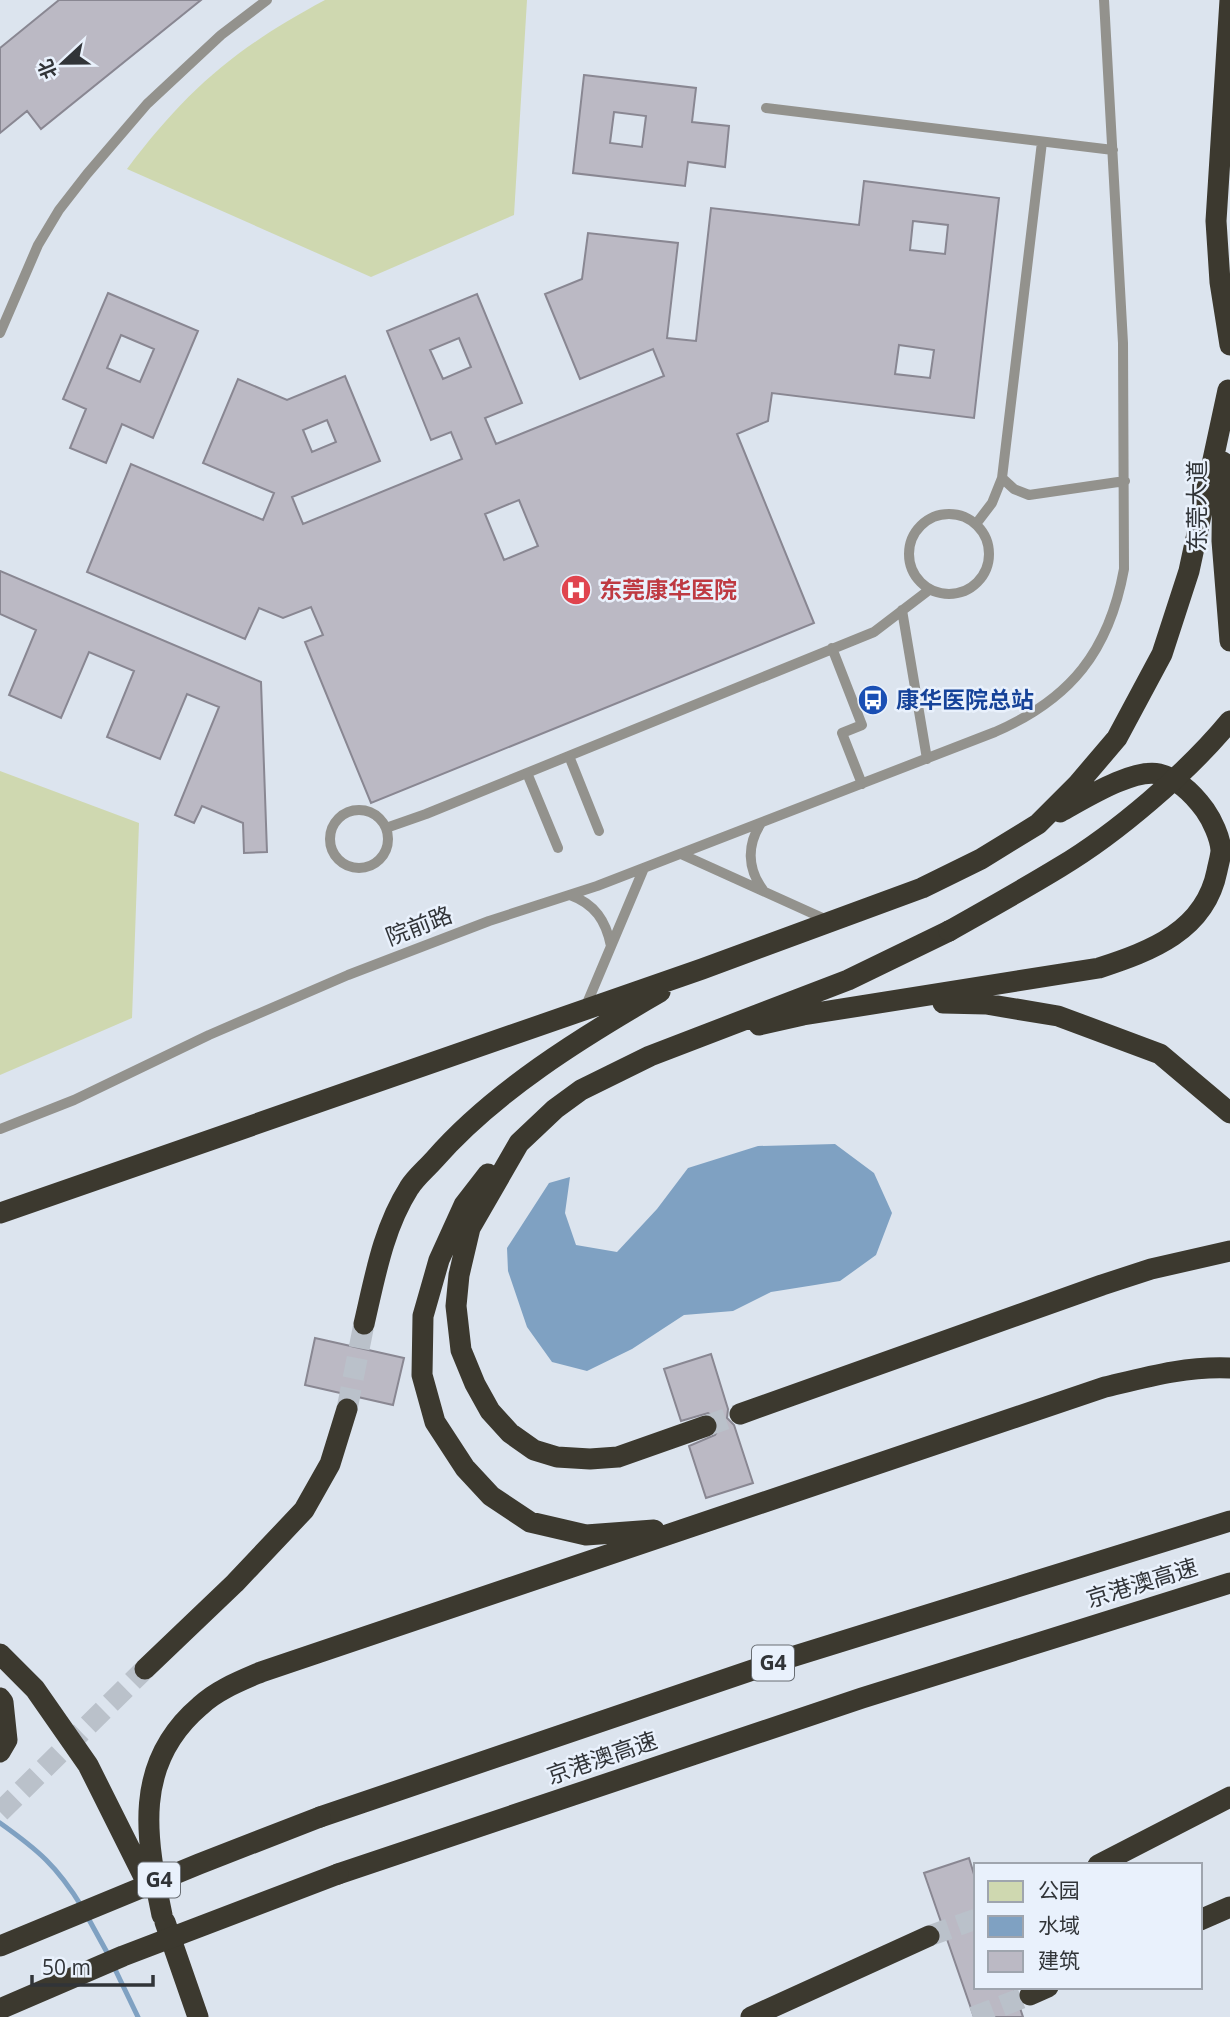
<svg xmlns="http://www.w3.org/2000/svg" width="1230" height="2017" font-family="'Open Sans','Noto Sans SC',sans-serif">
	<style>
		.green { fill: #cfd8b0 }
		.water { fill: #7fa1c2 }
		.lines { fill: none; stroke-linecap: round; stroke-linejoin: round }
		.stream { stroke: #7fa1c2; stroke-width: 5 }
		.building { fill: #bbb9c4; stroke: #898792; stroke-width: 2; fill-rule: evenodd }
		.highway-tunnel { stroke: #bac1ca; stroke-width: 21; stroke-dasharray: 21 10; stroke-linecap: butt }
		.lane { stroke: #93928d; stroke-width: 10 }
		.highway { stroke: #3c392f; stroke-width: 21 }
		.highway-bridge { stroke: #3c392f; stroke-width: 21 }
		.labels { text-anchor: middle; stroke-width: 5; stroke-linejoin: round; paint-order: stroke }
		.shield { fill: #e9f1fc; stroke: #686d73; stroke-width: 2 }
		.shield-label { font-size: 21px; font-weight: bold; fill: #313438 }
		.street-label { font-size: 23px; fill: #313438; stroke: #e9f1fc }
		.health-label { font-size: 23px; font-weight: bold; fill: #be3a42; stroke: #e9f1fc; text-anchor: start }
		.transit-label { font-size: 23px; font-weight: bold; fill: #164399; stroke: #e9f1fc; text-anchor: start }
	</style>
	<rect width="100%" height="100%" fill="#dce4ee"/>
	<path class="green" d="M325,0H527L514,215L371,277L127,169C187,89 237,47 325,0Z
		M0,771L139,823L132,1018L0,1075Z"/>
	<path class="water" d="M835,1144L874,1173L892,1213L876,1255L840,1281L771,1292L733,1311L684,1315L632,1349L587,1371L552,1362L527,1327L508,1271L507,1248L549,1183L570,1177L565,1213L576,1245L617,1252L657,1209L688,1168L758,1146Z"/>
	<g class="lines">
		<path class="stream" d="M0,1823C38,1850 57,1866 82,1907
			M87,1916L109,1956
			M113,1965L138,2017"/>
	</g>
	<path class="building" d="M59,0H201L41,129L27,111L0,133V48Z
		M584,75L696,88L692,122L729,126L725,167L688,162L685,186L573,173ZM614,112L646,116L642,147L610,143Z
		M864,181L999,198L974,418L772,393L768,421L737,434L814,623L371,803L305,642L323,635L311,607L283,618L259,608L245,639L87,572L131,464L263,520L274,493L203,463L238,379L287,400L345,376L380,461L292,497L303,524L462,459L451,432L431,440L387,331L477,294L522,403L485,418L496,444L664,376L653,349L580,379L545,294L582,279L588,233L678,243L667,338L696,341L711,208L859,225ZM913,221L948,225L945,254L910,250ZM459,338L471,367L443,379L430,350ZM899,345L934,350L930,378L895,374ZM327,420L336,442L312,452L303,430ZM519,500L538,546L504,560L485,514Z
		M108,293L198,331L153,438L122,424L106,463L70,448L86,409L63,399ZM121,335L154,349L140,382L107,368Z
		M0,571L261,682L267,852L244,853L243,823L202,806L194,823L175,815L219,707L187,694L160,759L107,737L134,671L89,652L61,718L9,695L36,630L0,614Z
		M315,1338L404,1358L393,1405L305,1385Z
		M711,1354L728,1409L727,1418L734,1425L753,1483L706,1498L689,1446L715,1435L719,1429V1422L715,1417L708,1413L681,1421L664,1369Z
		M969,1858L976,1881V1987H1013L1023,2017H974L924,1873Z"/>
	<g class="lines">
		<path class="highway-tunnel" d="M347,1409L364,1324
			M706,1426L740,1414
			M0,1812L145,1669
			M929,1936L976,1919
			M973,2017L1030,1995"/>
		<path class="lane" d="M766,108L1113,150
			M0,333L38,245L59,210L87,174L147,104L221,35L267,0
			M1002,478L1014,489L1029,495L1125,481
			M909 554a40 40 0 1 1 80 0a40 40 0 1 1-80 0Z
			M976,524L992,503L1002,478L1042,142
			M902,610L927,759
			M832,648L862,725L842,733L862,784
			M569,756L599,831
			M527,773L558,848
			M330 839a29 29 0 1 1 58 0a29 29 0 1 1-58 0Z
			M761,823C747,845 747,868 763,890
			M386,828L426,814L874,632L929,590
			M681,854L827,920
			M570,895C595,904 606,921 611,946
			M585,1008L644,868
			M0,1129L74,1100L209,1035L348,975L489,921L597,886L995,732C1071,699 1109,651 1124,569L1123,343L1104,0"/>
		<path class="highway" d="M1230,0L1216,221L1220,282L1230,345
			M1223,462L1222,541L1230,641
			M943,1003L986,1004L1058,1016L1160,1054L1230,1113
			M759,1025L803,1015L1099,968C1151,951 1205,931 1217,871C1218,865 1221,856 1221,850C1220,837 1212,820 1205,810C1194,795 1179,779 1159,774C1133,768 1084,799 1060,812
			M488,1174L464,1205L439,1260L423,1316L422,1375L435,1422L465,1468L491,1496L530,1522L586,1535L654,1530
			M0,1213L702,969L922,888L981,859L1038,824L1077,785L1117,738L1162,654L1189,571L1228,390
			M364,1324C375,1277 383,1229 409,1188C415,1178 426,1169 434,1160C493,1092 582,1037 660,992
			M740,1414L1102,1285L1151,1269L1230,1251
			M706,1426L618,1457L590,1459L557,1457L534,1450L510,1433L490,1411L475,1384L461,1350L456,1306L459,1275L470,1228L519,1143L555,1109L581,1090L650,1056L848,980L949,931
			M0,1654L35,1689L88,1765L147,1883
			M145,1669L235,1583L304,1510L330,1464L347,1409
			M0,1698L3,1702L7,1740L0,1752
			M320,1817L785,1659L1230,1521
			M1098,1865L1230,1797
			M338,1874L862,1698L1230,1583
			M162,1915C146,1838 132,1764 200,1706C217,1690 240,1681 261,1672L1105,1387C1147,1377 1186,1366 1230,1368
			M1200,1920L1230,1907
			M165,1922L198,2017
			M1030,1995L1048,1987
			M751,2017L929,1936"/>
		<path class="highway-bridge" d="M949,931C986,910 1024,889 1060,867C1117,833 1188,772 1230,721
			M0,1946L199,1864L320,1817
			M0,2009L123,1956L338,1874"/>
	</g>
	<defs>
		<g id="hospital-disc" transform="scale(1.575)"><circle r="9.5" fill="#e0444e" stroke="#e9f1fc"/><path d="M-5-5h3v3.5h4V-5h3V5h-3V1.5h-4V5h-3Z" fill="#fff"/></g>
		<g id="bus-disc" transform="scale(1.575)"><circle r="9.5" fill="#1a4fb4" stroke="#e9f1fc"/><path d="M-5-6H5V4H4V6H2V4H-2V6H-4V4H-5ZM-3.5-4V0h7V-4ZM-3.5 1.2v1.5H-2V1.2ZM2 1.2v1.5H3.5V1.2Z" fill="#fff"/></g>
	</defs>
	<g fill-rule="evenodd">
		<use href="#hospital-disc" x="576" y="590"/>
		<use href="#bus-disc" x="873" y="700"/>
	</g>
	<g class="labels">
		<g class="shield">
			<rect x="752" y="1645.5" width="42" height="35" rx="5"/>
			<rect x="138" y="1862.5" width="42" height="35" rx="5"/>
		</g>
		<g class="shield-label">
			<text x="773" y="1670">G4</text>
			<text x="159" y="1887">G4</text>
		</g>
		<g class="street-label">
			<text transform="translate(1197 506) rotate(-90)" y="8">东莞大道</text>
			<text transform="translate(419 926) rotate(-21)" y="8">院前路</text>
			<text transform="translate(1142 1583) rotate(-17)" y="8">京港澳高速</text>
			<text transform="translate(602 1758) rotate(-19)" y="8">京港澳高速</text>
		</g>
		<g class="health-label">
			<text x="599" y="598">东莞康华医院</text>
		</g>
		<g class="transit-label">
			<text x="896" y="708">康华医院总站</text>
		</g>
	</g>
	<rect x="974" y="1863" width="228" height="126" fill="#e9f1fc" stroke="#9fa5ae" stroke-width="2"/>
	<rect x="988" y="1881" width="35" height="21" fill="#cfd8b0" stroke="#9fa5ae" stroke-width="2"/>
	<text x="1038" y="1898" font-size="21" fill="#313438">公园</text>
	<rect x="988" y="1916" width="35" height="21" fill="#7fa1c2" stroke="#9fa5ae" stroke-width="2"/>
	<text x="1038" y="1933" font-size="21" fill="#313438">水域</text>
	<rect x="988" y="1951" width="35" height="21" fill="#bbb9c4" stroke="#9fa5ae" stroke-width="2"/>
	<text x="1038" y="1968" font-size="21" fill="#313438">建筑</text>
	<g transform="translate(63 63) rotate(248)" stroke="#e9f1fc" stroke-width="5" paint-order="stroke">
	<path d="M0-5L12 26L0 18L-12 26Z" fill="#313438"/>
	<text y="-10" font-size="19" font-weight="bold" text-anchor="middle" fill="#313438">北</text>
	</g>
	<path d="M32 1975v10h121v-10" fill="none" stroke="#313438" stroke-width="3.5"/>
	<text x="42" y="1975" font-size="21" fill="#313438" stroke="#e9f1fc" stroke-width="5" paint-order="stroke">50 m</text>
</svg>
